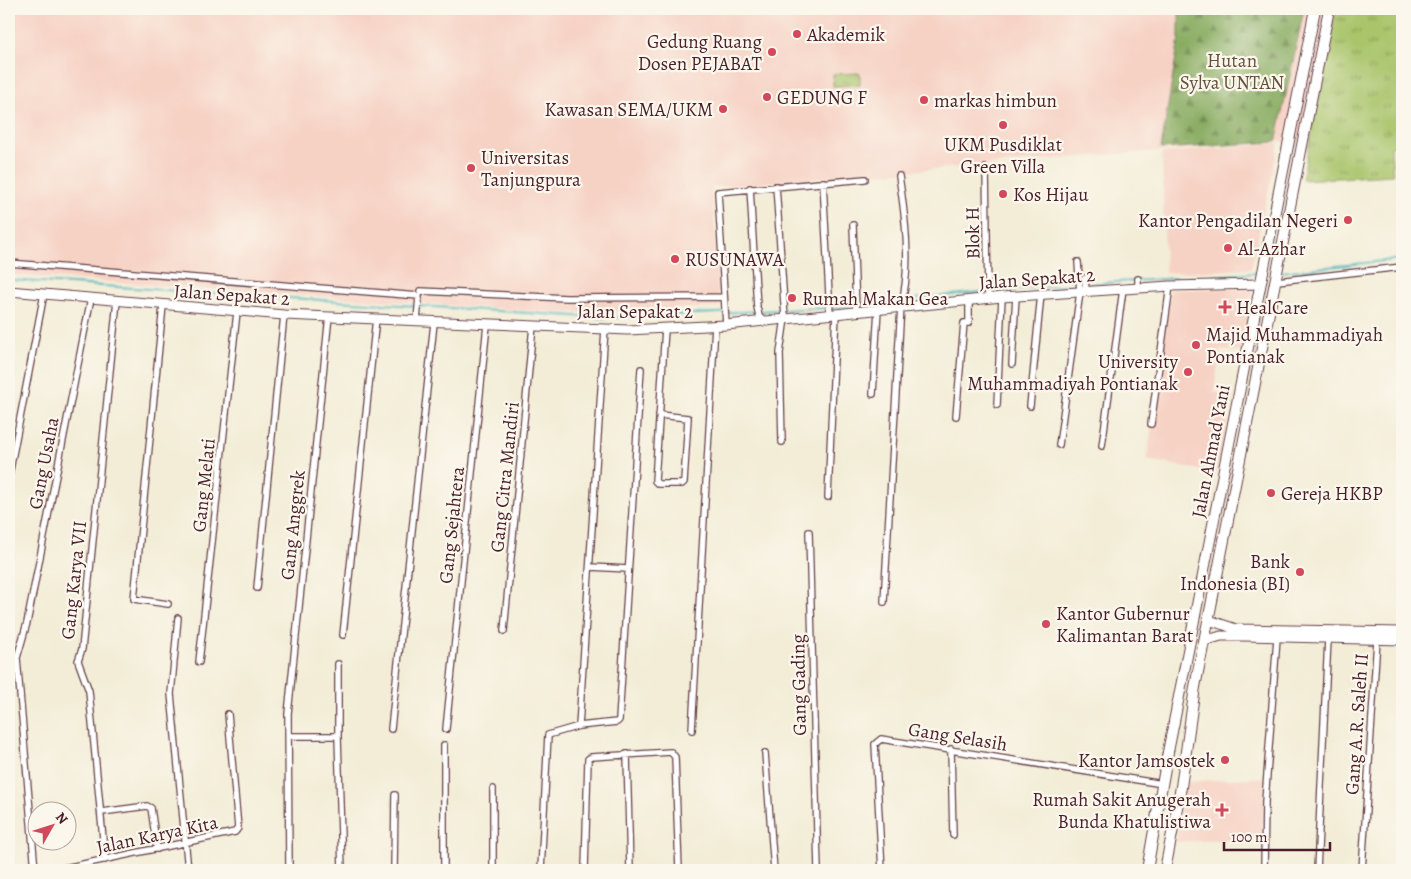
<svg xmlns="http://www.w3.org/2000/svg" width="1411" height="879" font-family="Alegreya,serif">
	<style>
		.built { fill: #f6d2c4 }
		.forest { fill: url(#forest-firs); stroke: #686444 }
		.park { fill: url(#park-tufts); stroke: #7a724a }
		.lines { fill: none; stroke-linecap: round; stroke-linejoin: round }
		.stream { stroke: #45b4be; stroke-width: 2 }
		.street-casing { stroke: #633e45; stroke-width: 8 }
		.secondary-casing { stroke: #633e45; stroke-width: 11 }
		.highway-casing { stroke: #633e45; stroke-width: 12 }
		.street { stroke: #fff; stroke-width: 5.5 }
		.secondary { stroke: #fff; stroke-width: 9 }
		.highway { stroke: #fff; stroke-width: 10 }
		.poi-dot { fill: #d1495b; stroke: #fbf7ec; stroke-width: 2 }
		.labels { text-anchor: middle; stroke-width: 4.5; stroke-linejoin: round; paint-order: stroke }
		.poi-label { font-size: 19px; fill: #4a1f2b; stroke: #fbf7ec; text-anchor: start }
		.park-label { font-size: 19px; fill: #66513e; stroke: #fbf7ec }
		.street-label { font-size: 19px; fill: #4a1f2b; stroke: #fbf7ec }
	</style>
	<defs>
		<pattern id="forest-firs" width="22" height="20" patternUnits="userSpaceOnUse" patternTransform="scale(1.25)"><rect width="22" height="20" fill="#86aa5e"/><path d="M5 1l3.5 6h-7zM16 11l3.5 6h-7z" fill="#708a4e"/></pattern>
		<pattern id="park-tufts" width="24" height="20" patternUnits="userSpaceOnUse" patternTransform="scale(1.25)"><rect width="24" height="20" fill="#a9c46a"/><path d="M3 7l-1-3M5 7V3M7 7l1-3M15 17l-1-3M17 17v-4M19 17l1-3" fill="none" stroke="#8c9f57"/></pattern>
	</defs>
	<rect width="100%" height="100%" fill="#fbf7ec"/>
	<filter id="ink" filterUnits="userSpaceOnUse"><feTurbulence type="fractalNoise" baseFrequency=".02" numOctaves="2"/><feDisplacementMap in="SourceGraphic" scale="10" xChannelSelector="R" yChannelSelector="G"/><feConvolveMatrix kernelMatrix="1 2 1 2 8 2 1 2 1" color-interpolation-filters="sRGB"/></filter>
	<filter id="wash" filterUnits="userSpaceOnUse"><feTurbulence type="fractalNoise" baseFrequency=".0096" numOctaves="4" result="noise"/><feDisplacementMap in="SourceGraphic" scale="20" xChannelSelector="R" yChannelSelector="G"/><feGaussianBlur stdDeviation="1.12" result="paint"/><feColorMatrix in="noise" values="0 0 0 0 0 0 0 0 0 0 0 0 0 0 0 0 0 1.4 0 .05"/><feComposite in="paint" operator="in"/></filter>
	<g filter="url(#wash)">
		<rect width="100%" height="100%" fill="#f3edd7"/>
		<path class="built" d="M9,9H1402V144L1308,150L1281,141L712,187L720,307L563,313L9,275Z
			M1279,143L1251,269L1165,273L1162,153Z
			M1253,288L1243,352L1220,350L1214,392L1233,396L1216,473L1147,460L1170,290Z
			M1266,777L1262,838L1176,842L1184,782Z"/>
		<path class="forest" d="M1179,9H1304L1276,142L1161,149L1179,38Z"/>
		<path class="park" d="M1336,9H1402V144L1391,146L1393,175L1302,180Z
			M860,73V85L833,86V74Z"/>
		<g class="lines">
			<path class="stream" d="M1281,272L1402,259
				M9,280L416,306
				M1086,284L1258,273
				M904,300L990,291L1079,285
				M420,306L604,318L827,308
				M832,308L900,301"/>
		</g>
	</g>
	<g filter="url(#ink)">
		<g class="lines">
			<g class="street-casing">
				<path id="street" d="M986,168L988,298
					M823,182L830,314
					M776,186L785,318L780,353L782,442
					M750,188L757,307L759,316L762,321
					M853,225L856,311
					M9,263L419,296L417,321
					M1085,278L1086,291
					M1138,279V288
					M1277,281L1402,267
					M420,291L567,298L724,297
					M163,306L134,599L168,604
					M726,325L718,192L865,179
					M1012,364L1016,296
					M873,394L878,309
					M997,405L1002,297
					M1030,406L1041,294
					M659,415L688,418L684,482L682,484H658L655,481L665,329
					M956,416L964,323H969V299
					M1151,424L1170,286
					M1059,445L1080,292L1078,262
					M1102,446L1123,289
					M9,475L44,294
					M828,497L836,313
					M809,532L818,870
					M590,567L628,569
					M257,588L284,315
					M884,602L901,306C912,268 905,215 899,176
					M178,618L171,694L188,870
					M504,631L533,326
					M343,635L376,318
					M199,662L237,312
					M338,664V736L342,870
					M579,726L605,329
					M391,729L434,323
					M446,729L487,325
					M692,730L715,325
					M288,736H338
					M444,745V870
					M951,749L953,835
					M765,753L774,870
					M627,754L630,870
					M493,789V870
					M102,812L147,806L151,808L157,849
					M105,860L89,691L78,661L82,649L117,301
					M35,870L17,658L27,623L91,298
					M55,870L235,832L238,828L228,714
					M289,870L288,714L329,316
					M394,870L395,795
					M541,870L548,735L579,726L617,722L619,720L641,369
					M585,870L588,759L591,757L671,752L675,757L679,870
					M882,870L875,744L881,739L1163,784
					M1264,870L1265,802L1277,638
					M1317,870L1328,639
					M1362,870L1377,640"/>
			</g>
			<g class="secondary-casing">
				<path id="secondary" d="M9,291L284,315L628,330L726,325L1002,297L1170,286L1260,284
					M1209,620L1236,629L1402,632
					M1204,641L1221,636H1244L1402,640"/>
			</g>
			<g class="highway-casing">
				<path id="highway" d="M1147,870L1167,757L1315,9
					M1165,870L1181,787L1195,687L1329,9"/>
			</g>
			<use href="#street" class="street"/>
			<use href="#secondary" class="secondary"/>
			<use href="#highway" class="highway"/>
		</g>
	</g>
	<g class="poi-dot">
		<circle cx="797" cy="34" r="5"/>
		<circle cx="772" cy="52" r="5"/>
		<circle cx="767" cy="97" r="5"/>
		<circle cx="924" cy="100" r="5"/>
		<circle cx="723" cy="109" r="5"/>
		<circle cx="1003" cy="125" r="5"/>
		<circle cx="471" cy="168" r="5"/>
		<circle cx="1003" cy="194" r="5"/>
		<circle cx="1348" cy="220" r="5"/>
		<circle cx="1228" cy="248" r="5"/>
		<circle cx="675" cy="259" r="5"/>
		<circle cx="792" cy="298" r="5"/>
		<path d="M1222.5 299.5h5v5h5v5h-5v5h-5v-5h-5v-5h5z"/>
		<circle cx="1196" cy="345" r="5"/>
		<circle cx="1188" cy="372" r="5"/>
		<circle cx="1271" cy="493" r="5"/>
		<circle cx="1300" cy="572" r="5"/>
		<circle cx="1046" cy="624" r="5"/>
		<circle cx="1225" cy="760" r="5"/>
		<path d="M1219.5 802.5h5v5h5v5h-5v5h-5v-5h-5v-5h5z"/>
	</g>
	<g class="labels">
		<g class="poi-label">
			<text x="807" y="41">Akademik</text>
			<text x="762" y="48" text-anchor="end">Gedung Ruang<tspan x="762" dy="22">Dosen PEJABAT</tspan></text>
			<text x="777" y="104">GEDUNG F</text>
			<text x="934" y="107">markas himbun</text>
			<text x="713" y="116" text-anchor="end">Kawasan SEMA/UKM</text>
			<text x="1003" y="151" text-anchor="middle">UKM Pusdiklat<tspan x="1003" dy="22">Green Villa</tspan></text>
			<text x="481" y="164">Universitas<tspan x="481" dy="22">Tanjungpura</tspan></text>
			<text x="1013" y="201">Kos Hijau</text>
			<text x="1338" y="227" text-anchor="end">Kantor Pengadilan Negeri</text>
			<text x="1238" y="255">Al-Azhar</text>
			<text x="685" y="266">RUSUNAWA</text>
			<text x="802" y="305">Rumah Makan Gea</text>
			<text x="1236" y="314">HealCare</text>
			<text x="1206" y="341">Majid Muhammadiyah<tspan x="1206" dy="22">Pontianak</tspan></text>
			<text x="1178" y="368" text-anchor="end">University<tspan x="1178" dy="22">Muhammadiyah Pontianak</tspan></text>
			<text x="1281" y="500">Gereja HKBP</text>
			<text x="1290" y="568" text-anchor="end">Bank<tspan x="1290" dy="22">Indonesia (BI)</tspan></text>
			<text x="1056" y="620">Kantor Gubernur<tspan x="1056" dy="22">Kalimantan Barat</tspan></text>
			<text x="1215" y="767" text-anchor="end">Kantor Jamsostek</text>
			<text x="1211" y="806" text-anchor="end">Rumah Sakit Anugerah<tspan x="1211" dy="22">Bunda Khatulistiwa</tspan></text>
		</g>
		<g class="park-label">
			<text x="1232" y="67">Hutan<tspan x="1232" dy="22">Sylva UNTAN</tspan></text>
		</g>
		<g class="street-label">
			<text transform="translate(972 233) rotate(-91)" y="7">Blok H</text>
			<text transform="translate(1037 278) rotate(-4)" y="7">Jalan Sepakat 2</text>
			<text transform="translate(232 294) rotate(4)" y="7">Jalan Sepakat 2</text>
			<text x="635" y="318">Jalan Sepakat 2</text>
			<text transform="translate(1210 451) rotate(-79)" y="7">Jalan Ahmad Yani</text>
			<text transform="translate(43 463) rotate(-79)" y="7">Gang Usaha</text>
			<text transform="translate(504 477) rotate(-84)" y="7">Gang Citra Mandiri</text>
			<text transform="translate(203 485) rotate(-84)" y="7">Gang Melati</text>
			<text transform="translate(292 525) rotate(-84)" y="7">Gang Anggrek</text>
			<text transform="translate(451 525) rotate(-84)" y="7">Gang Sejahtera</text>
			<text transform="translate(73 580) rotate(-84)" y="7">Gang Karya VII</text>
			<text transform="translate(798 685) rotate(-91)" y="7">Gang Gading</text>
			<text transform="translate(1356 724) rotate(-86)" y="7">Gang A.R. Saleh II</text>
			<text transform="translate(958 736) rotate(9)" y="7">Gang Selasih</text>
			<text transform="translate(157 834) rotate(-12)" y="7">Jalan Karya Kita</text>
		</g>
	</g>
	<rect width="1411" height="879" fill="none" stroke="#fbf7ec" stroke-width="30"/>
	<g transform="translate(52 826) rotate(51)"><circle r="24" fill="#fbf7ec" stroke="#b4a19f"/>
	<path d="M0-4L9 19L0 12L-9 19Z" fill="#d1495b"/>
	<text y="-8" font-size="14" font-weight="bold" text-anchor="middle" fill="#4a1f2b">N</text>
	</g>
	<path d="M1224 842v8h106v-8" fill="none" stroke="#4a1f2b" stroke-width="2.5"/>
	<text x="1231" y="842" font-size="15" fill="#4a1f2b" stroke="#fbf7ec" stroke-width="4" paint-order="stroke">100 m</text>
</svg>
